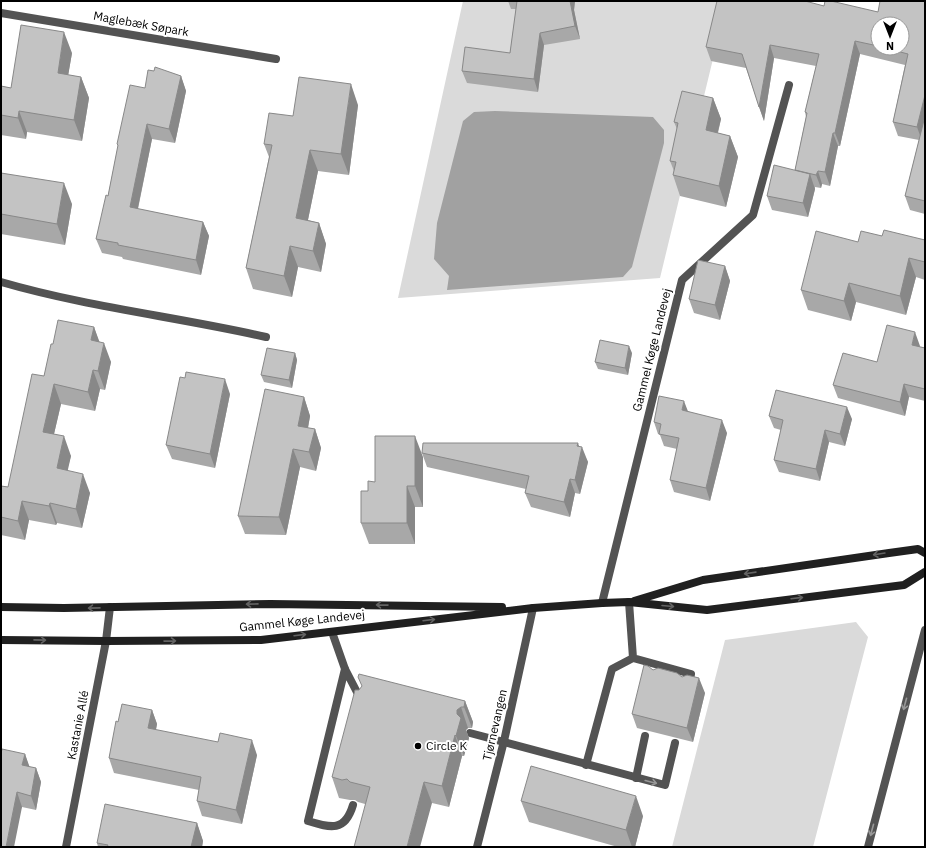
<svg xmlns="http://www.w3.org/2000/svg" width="926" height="848" font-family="'IBM Plex Sans',sans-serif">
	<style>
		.green { fill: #dadada }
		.water { fill: #a1a1a1 }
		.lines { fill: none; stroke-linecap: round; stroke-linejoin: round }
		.service { stroke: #535353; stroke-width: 8 }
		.minor { stroke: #535353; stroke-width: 8 }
		.tertiary { stroke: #535353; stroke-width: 8 }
		.secondary { stroke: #202020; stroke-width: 8 }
		.wall { fill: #a8a8a8; fill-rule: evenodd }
		.shaded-wall { fill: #888 }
		.building { fill: #c3c3c3; stroke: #888 }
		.oneway { stroke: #636363 }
		.oneway2 { stroke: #989898 }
		.poi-dot { fill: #000; stroke: #fff; stroke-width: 1.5 }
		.labels { text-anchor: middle; stroke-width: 4; stroke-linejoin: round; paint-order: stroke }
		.street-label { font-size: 12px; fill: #000; stroke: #fff }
		.poi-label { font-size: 12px; fill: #000; stroke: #fff; text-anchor: start }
	</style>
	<rect width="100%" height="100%" fill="#fff"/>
	<path class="green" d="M463,1H727L660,278L398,298Z
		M856,622L868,637L813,847H672L725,640Z"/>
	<path class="water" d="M495,111L653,117L664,130V143L632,267L623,277L447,290L449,276L434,259L437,223L463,121L474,112Z"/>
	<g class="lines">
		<path class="service" d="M629,602L633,658
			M332,632L345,669L361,700
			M345,669L308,821C331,828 345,832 353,805
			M470,733L665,785L675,743
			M586,765L612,669L633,658L691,674L689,685
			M636,778L645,736"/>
		<path class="minor" d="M1,13L276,59
			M1,282C87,307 178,317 266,337
			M602,603L682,280L753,215L789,85
			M66,847L106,641L110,607
			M477,847L504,741L533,608"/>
		<path class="tertiary" d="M868,847L925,630"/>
		<path class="secondary" d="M634,601L703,580L889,553L918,549L925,553
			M1,607L64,608L270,604L502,607
			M1,640L106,641L261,640L533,608L602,603L629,602L707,610L904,585L925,572"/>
	</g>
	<path class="wall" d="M508,1H575L574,10L580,39L544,45L538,92L467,83L462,71L510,53L516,9H511Z
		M925,1V214L910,210L905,196L919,140L898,136L893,122L905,65L860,54L840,146H838L830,186L822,184L821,188L815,187V189L808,217L772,210L767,196L796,171L795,170L806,117L805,112L816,66L774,58L764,121L746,68L711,61L706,47L824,6L878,12ZM878,24L902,48H878Z
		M72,53L68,75L81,77L89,98L82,141L27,132L26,139L1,135V86L11,88Z
		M181,76L186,91L175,143L152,139L138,209L203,222L209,236L201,275L123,259L122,257L102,253L96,239L108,196L118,146L117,144L145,88Z
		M713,98L721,119L718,133L730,136L738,157L726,207L680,196L673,175L674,171L670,161L677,129L674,122Z
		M358,105L349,175L318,171L308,220L319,223L326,244L321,272L298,267L292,297L253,289L246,268L269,157L264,144L293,116Z
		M1,173L72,204L65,245L1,234Z
		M882,236L925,240V280L916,277L906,315L856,302L851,321L808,310L801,290L858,242Z
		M725,266L730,281L720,320L694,313L689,299Z
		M94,327L99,342L111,362L105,390L100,389L95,411L61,404L54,434L71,456L67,470L90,493L82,528L57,523L56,525L29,520L25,540L1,535V486L8,487L44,376L53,344Z
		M920,346V347L925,348V401L909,397L905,416L838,398L833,385L877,362Z
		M295,353L297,360L292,388L264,382L261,375Z
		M632,353L628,375L598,369L595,362Z
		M230,394L215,468L172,459L166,445Z
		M304,397L310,416L308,428L315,429L321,448L316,471L300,467L286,535L245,534L238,516Z
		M688,411L727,433L710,501L674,492L670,480L677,449L664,446L660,435L658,434L654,422Z
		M769,416L852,419L845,446L829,442L820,481L779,472L774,460L781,430L774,428Z
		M579,446L588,462L580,494L575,493L570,517L531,507L525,493L526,489L427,467L422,453Z
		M423,457V507H415V544H369L361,523L375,482Z
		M682,677L705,693L693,742L637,728L632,714Z
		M465,701L473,722L472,728H468L466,730L469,738L464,756H462L449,807L432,803L365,804L358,802L355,800H350L339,798L332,777Z
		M152,710L157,724L156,730L257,755L242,824L202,816L197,801L199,790L114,773L109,758L118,722Z
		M25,754L29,767L36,768L41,782L36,810L22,807L1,847Z
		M521,801L643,816L635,847H618L529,822Z
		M197,823L203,841L202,847H98L97,843Z"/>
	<path class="shaded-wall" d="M570,1H575L574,10L580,39L575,26Z
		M64,32L72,53L65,94L58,73Z
		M540,33L544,45L538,92L534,79Z
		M855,41L860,54L840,146L835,133Z
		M770,45L774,58L764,121L759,107Z
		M181,76L186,91L175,143L169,129Z
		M81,77L89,98L82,141L74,120Z
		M351,84L358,105L349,175L341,154Z
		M925,95V128L922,141L917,127Z
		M713,98L721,119L713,151L706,130Z
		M19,111L27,132L26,139L18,118Z
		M147,124L152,139L135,222L130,207Z
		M833,133L838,146L830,186L825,172Z
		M730,136L738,157L726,207L719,186Z
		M310,150L318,171L304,239L296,218Z
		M818,171L822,184L821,188L816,175Z
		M810,174L815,189L808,217L803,203Z
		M64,183L72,204L65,245L57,224Z
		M203,222L209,236L201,275L196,260Z
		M319,223L326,244L321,272L313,251Z
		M290,246L298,267L292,297L284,276Z
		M909,258L916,277L906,315L900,296Z
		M725,266L730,281L720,320L715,305Z
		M849,283L856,302L851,321L844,301Z
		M94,327L101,346L91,340Z
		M915,332L920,346L917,358L912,345Z
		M104,343L111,362L105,390L98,371Z
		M629,346L632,353L628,375L625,368Z
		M295,353L297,360L292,388L289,380Z
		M93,370L100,389L95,411L88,392Z
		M225,379L230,394L215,468L210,454Z
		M54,384L61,404L50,451L43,432Z
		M904,384L909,397L905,416L900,402Z
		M304,397L310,416L305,444L298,426Z
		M684,401L689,414L682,410Z
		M847,407L852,419L845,446L840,434Z
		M722,420L727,433L710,501L706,488Z
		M315,429L321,448L316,471L309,452Z
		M825,430L829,442L820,481L816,469Z
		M64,436L71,456L64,487L57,468Z
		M415,436L423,457V507L415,486Z
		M578,443L581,452L582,447L588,462L580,494L575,480L577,446Z
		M293,449L300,467L286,535L279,517Z
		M83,474L90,493L82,528L76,509Z
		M570,479L575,493L570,517L564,502Z
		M407,486L415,507V544L407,523Z
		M22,501L29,520L25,540L18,521Z
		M50,503L57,523L56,525L49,506Z
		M699,678L705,693L693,742L687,728Z
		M465,701L473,722L472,728L464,707Z
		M461,707L468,728L466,730L469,738L464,756L456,736L457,710Z
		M152,710L157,724L153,743L148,728Z
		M455,735L462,756L449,807L442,786Z
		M252,740L257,755L242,824L236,810Z
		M25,754L30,768L22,765Z
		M36,768L41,782L36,810L31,796Z
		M424,782L432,803L420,847H407Z
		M17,792L22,807L14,847H6Z
		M636,796L643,816L635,847H632L626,830Z
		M197,823L203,841L202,847H191Z"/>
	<path class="building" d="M517,1H570L575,26L540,33L534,79L462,71L465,47L510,53Z
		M717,1H805L824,6L825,1H831L878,12L880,1H925V95L917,127L893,122L908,54L885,48H902V24H878V46L855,41L835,133H833L825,172L818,171L816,175L795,170L807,113L805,112L819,54L770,45L759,107L742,54L706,47Z
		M21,25L64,32L58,73L81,77L74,120L19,111L18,118L1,115V86L11,88Z
		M155,67L181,76L169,129L147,124L130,207L203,222L196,260L118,245V243L96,239L106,195L108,196L118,145L117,144L130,85L145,88L148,70L154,71Z
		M299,77L351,84L341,154L310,150L296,218L319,223L313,251L290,246L284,276L246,268L272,145L264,144L269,113L293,116Z
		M682,91L713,98L706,130L730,136L719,186L673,175L676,162L670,161L678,123L674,122Z
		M925,116V201L905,196Z
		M774,165L810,174L803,203L767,196Z
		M1,173L64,183L57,224L1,214Z
		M884,230L925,240V262L909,258L900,296L849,283L844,301L801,290L816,231L858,242L861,231L882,236Z
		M698,260L725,266L715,305L689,299Z
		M58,320L94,327L91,340L104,343L98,371L93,370L88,392L54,384L43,432L64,436L57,468L83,474L76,509L50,503L49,506L22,501L18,521L1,517V486L8,487L32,374L44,376L51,344H53Z
		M887,325L915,332L912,345L925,348V389L904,384L900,402L833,385L843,353L877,362Z
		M600,340L629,346L625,368L595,362Z
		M267,348L295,353L289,380L261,375Z
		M186,372L225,379L210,454L166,445L180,377L185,378Z
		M265,389L304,397L298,426L315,429L309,452L293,449L279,517L238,516Z
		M776,390L847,407L840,434L825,430L816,469L774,460L783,420L769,416Z
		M659,396L684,401L682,410L722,420L706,488L670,480L679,438L659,434L661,424L654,422Z
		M375,436H415V486H407V523H361V491H368V481L375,482Z
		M423,443H578L577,446L582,447L575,480L570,479L564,502L525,493L529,476L422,453Z
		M644,665L648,666L653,670L658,668L677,673L682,677L687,675L699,678L687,728L632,714Z
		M359,674L465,701L464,707H461L457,710V714L461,718L456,736L455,735L442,786L424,782L407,847H354L370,787L350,782L347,779L342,780L332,777L355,690H359L362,686L358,677Z
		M122,704L152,710L148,728L218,742L220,733L252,740L236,810L197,801L201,777L109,758L116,721L118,722Z
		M2,749L25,754L22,765L36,768L31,796L17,792L6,847H1V754Z
		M531,766L636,796L626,830L521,801Z
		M105,804L197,823L191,847H107L108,845L97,843Z"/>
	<defs><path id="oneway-shaft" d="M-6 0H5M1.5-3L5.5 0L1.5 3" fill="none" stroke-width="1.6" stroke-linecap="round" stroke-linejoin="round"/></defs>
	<g class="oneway">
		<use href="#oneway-shaft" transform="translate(879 554) rotate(171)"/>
		<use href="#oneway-shaft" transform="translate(750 573) rotate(172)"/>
		<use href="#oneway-shaft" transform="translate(797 598) rotate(-7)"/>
		<use href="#oneway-shaft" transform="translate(252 604) rotate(179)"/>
		<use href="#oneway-shaft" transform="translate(382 605) rotate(-179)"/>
		<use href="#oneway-shaft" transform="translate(668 606) rotate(5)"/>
		<use href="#oneway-shaft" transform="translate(94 608) rotate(179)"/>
		<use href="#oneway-shaft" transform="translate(429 620) rotate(-7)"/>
		<use href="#oneway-shaft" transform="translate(300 635) rotate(-7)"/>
		<use href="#oneway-shaft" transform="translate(40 640) rotate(1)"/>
		<use href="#oneway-shaft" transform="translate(170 641) rotate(-1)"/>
	</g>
	<g class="oneway2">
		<use href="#oneway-shaft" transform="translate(905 704) rotate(105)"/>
		<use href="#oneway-shaft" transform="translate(651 782) rotate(14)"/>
		<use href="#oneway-shaft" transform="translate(872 830) rotate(105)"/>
	</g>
	<circle class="poi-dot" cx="418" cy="746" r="4"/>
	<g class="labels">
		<g class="street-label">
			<text transform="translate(141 24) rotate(10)" y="4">Maglebæk Søpark</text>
			<text transform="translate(652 350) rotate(-76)" y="4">Gammel Køge Landevej</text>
			<text transform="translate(302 621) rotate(-6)" y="4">Gammel Køge Landevej</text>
			<text transform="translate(78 725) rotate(-79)" y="4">Kastanie Allé</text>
			<text transform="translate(495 725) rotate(-77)" y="4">Tjørnevangen</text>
		</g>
		<g class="poi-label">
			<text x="426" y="750">Circle K</text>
		</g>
	</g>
	<rect width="926" height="848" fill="none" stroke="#000000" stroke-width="4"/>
	<g transform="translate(890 36) rotate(180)"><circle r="19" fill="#ffffff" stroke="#999999"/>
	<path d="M0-3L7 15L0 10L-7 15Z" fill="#000000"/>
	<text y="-6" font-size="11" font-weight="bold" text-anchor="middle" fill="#000000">N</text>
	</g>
</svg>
